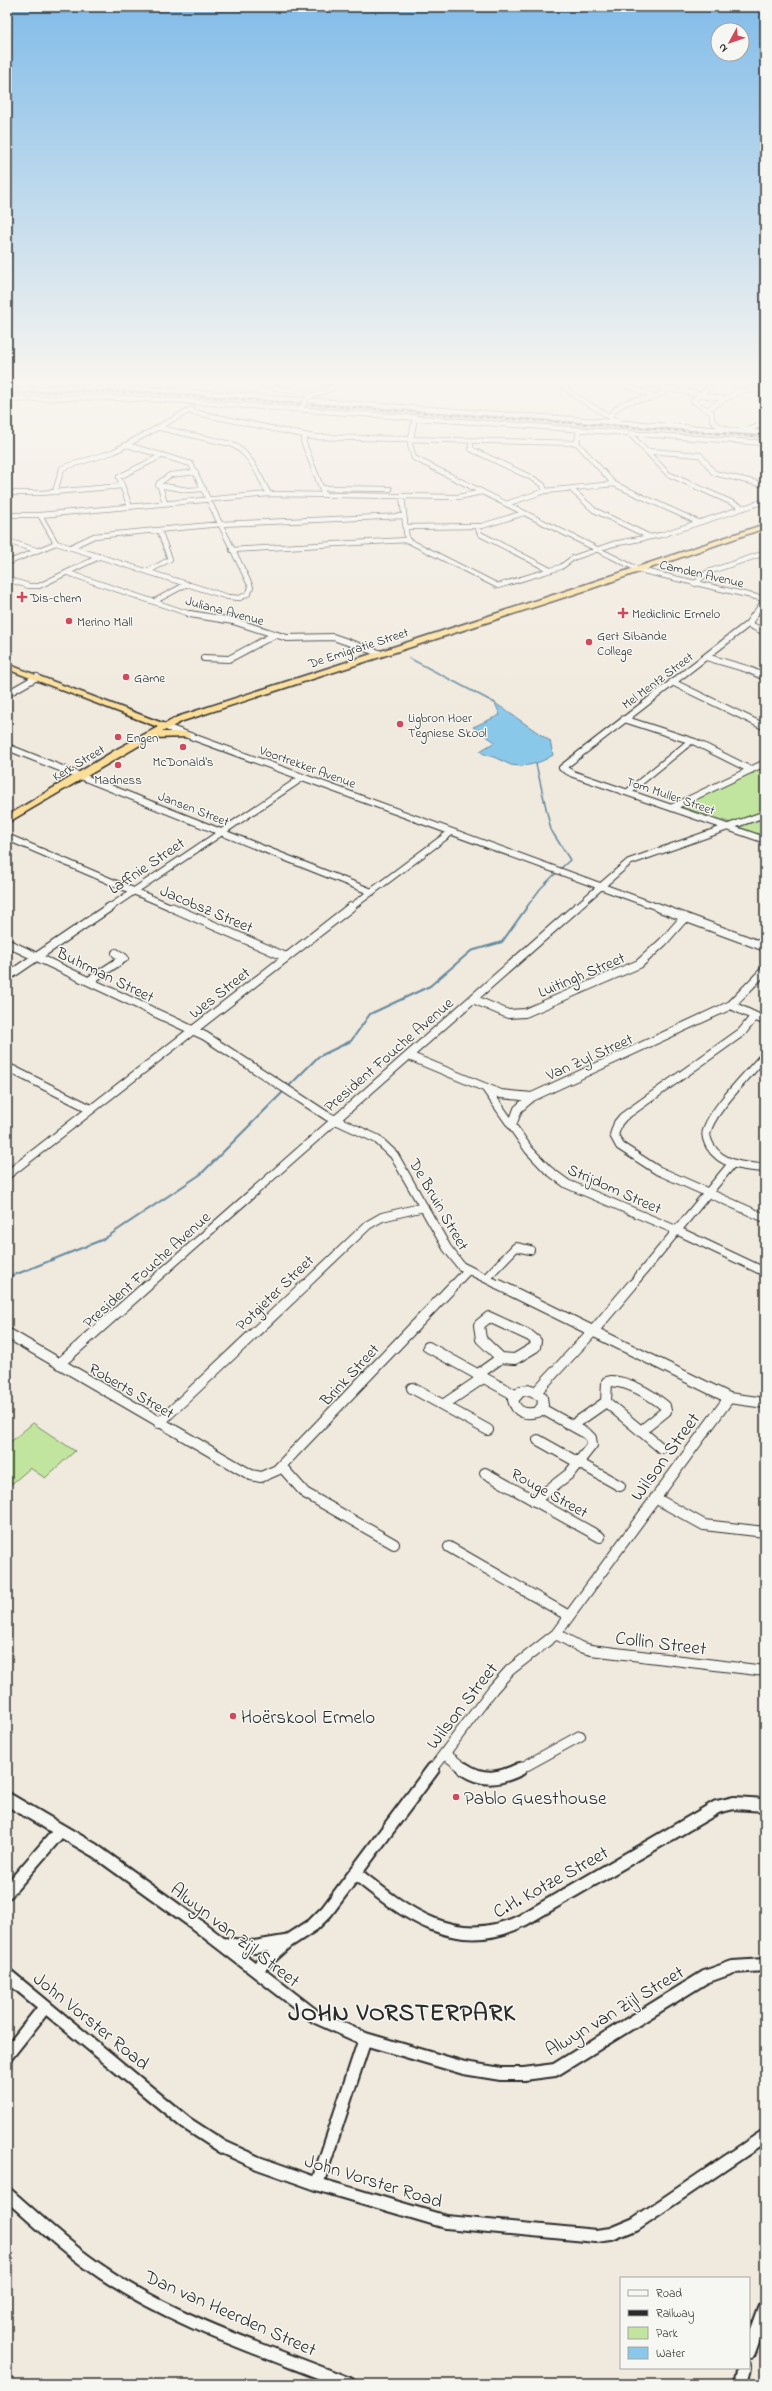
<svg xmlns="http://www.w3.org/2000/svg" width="772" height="2391" font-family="'Indie Flower',sans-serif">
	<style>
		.green { fill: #c1e59e; stroke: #768864 }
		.water { fill: #8ac8ea; stroke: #64899e }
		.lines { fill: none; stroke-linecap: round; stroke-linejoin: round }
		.stream-far1 { stroke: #64899e; stroke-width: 1.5 }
		.stream { stroke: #64899e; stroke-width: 2 }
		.minor-far4-casing { stroke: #2b2b2b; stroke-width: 6 }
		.minor-far3-casing { stroke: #2b2b2b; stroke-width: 8 }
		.minor-far2-casing { stroke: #2b2b2b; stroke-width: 10 }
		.minor-far1-casing { stroke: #2b2b2b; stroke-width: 12 }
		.minor-casing { stroke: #2b2b2b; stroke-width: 16 }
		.highway-casing { stroke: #2b2b2b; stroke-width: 3 }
		.minor-far4 { stroke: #f6f6f2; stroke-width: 4.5 }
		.minor-far3 { stroke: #f6f6f2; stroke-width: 6 }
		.minor-far2 { stroke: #f6f6f2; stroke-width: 8 }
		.minor-far1 { stroke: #f6f6f2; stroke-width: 10 }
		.minor { stroke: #f6f6f2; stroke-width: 12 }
		.highway { fill: #fcde96; fill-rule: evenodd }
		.rail-casing { stroke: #2b2b2b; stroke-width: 2 }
		.rail { stroke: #f6f6f2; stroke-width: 1; stroke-dasharray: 3.5; stroke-linecap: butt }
		.minor-bridge-casing { stroke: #2b2b2b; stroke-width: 6; stroke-linecap: butt }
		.minor-bridge { stroke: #f6f6f2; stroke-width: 4.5 }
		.poi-dot { fill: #d1495b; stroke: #f6f6f2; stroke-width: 1.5 }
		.labels { text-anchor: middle; stroke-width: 3; stroke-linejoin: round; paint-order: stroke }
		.far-street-label { font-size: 13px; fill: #2b2b2b; stroke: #f6f6f2 }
		.far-poi-label { font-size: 13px; fill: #2b2b2b; stroke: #f6f6f2; text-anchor: start }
		.street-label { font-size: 16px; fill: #2b2b2b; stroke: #f6f6f2 }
		.near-street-label { font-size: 19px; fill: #2b2b2b; stroke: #f6f6f2 }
		.near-poi-label { font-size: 19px; fill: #2b2b2b; stroke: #f6f6f2; text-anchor: start }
		.near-district-label { font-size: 24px; font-weight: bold; letter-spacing: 1px; fill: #2b2b2b; stroke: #f6f6f2 }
	</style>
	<rect width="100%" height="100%" fill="#f0e9dd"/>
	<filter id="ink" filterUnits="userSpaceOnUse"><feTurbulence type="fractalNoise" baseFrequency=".025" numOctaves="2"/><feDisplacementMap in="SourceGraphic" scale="8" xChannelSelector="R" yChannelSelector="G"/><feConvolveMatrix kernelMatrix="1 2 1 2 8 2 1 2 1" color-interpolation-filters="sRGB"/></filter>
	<g filter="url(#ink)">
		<path class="green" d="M765,765V812L731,823L681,807Z
			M765,818V837L738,827Z
			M33,1423L75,1451L45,1478L30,1468L7,1488V1445Z"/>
		<path class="water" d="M495,703L550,741L553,755C541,763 525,768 511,765C506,763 501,760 496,758C489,755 485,756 480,751L495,742L473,727L500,715Z"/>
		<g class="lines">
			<path class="stream-far1" d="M409,658L495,703
				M536,764L551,830L570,860L560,869
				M526,908L540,889L557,872"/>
			<path class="stream" d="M7,1278L104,1239L201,1174L318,1057L351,1041L370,1014L430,986L471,951L502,942L527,907"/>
			<g class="minor-far4-casing">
				<path id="minor-far4" d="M264,385L311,395
					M561,385L578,398L620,423
					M626,385L653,396
					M650,385L725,399
					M711,385L693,401L712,413V420L717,425L727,429
					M7,391L65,387L148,389L765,433
					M765,395L761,398L765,418
					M308,398L338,385
					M7,400L87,397L169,400L765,443
					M708,409L742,390H765
					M188,411L313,437L577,443
					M610,416C621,401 631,400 648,399C655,398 664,392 671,389
					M415,417L410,444L414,458L639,570L765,599
					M160,428L231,444C252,454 258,475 269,494
					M579,429L577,443L614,484L698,522
					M746,431L765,423
					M629,433L668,474L744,508
					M306,436L303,441L323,492
					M471,441V449L534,479L543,485L545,491
					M648,451L700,455L714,473L765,485
					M158,485L188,490L204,489
					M321,488L390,489
					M571,489L594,510L650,537
					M55,492L62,468L113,452L192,409
					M7,493H41L122,486
					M402,496L407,540L498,586L561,567L573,558L613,544L661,535L765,501
					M165,503L159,483L170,475L196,472
					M506,504L545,491L614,484
					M130,507L119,477L163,455
					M7,515H40L269,494L458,497L482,492
					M40,515L56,543L228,597L240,598L249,593L251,587L191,464L127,445
					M477,526L480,534L550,570
					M405,527L482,526L524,513
					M7,541L36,550
					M71,547L94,536L221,524L404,516
					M232,550L407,540
					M7,563L56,543
					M149,571L170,559L159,530
					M68,573L193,615
					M7,579L29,586H39L101,556
					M695,584L708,572L765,553
					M155,601L187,584
					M754,615L765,599"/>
			</g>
			<g class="minor-far3-casing">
				<path id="minor-far3" d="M190,614L233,621L287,638L333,637L379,653
					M755,614L748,624L562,768L573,774L765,840
					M748,624L765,632
					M706,657L747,669L765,677
					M204,658L229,659L274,635
					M672,682L765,727
					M7,694L37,677
					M624,719L695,742L751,770
					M163,726L660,908
					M7,747L372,892
					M628,792L691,741
					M673,807L765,763
					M7,837L173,908
					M109,908L302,778
					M350,908L450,833
					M576,908L629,862L765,814"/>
			</g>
			<g class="minor-far2-casing">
				<path id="minor-far2" d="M171,907L286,957
					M657,907L765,947
					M7,943L205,1036L327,1116L377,1139L394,1155L447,1248L461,1266L501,1286
					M7,977L110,907
					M89,981L124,958L116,953
					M473,999L508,1014L525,1013L639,964L663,942L685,917
					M731,1005L765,1021
					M754,1017L742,1032L623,1117L618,1123L614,1135L620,1146L657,1170L765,1218
					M765,1055C751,1072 711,1111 707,1131C705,1135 708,1142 710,1146C721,1165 745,1167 765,1168
					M409,1056L501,1094L532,1097L731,1005L765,970
					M7,1067L91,1109
					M487,1090L529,1150L548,1170L567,1184L676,1230L765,1272
					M512,1125L518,1109L532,1097
					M7,1175L351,907
					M486,1278L516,1247L530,1250
					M147,1286L577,907
					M304,1286L368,1225L382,1217L424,1207
					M453,1286L468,1270
					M631,1286L731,1165"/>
			</g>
			<g class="minor-far1-casing">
				<path id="minor-far1" d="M499,1285L729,1398L765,1403
					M489,1317L530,1336L536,1341L535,1347L515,1359L501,1358L481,1339L479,1325Z
					M7,1333L251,1475L261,1477L277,1470L454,1285
					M428,1347L515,1395
					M59,1364L148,1285
					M477,1375L501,1358
					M612,1381C632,1383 650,1394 665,1406L666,1411L641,1431L606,1402L607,1382Z
					M412,1388L488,1430
					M531,1390L542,1397L543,1405L538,1412C526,1415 516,1413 513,1400L521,1391Z
					M536,1392L594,1330L632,1285
					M443,1405L483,1378
					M159,1423L305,1285
					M573,1425L606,1402
					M641,1431L661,1448
					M538,1440L620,1486
					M281,1466L305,1493L394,1544
					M485,1473L600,1537
					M655,1498L704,1525L765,1532
					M534,1501L569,1474L592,1445L591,1438L587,1434L542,1409
					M449,1547L569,1616
					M556,1634L580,1647L591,1650L765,1671
					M445,1754L466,1770
					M432,1770L493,1689L510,1670L556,1634L729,1398
					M518,1770L580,1736"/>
			</g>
			<g class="minor-casing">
				<path id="minor" d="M464,1769C483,1782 500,1779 520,1769
					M7,1799L94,1850L192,1921L316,2017L365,2039L464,2068L501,2074H524L555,2070L705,1977L733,1967L765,1965
					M355,1873C405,1913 457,1954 523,1920L717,1807L734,1803L765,1805
					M7,1892L60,1831
					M223,1944L255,1947L285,1942
					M256,1970L287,1942L313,1925L327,1911L433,1769
					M7,1975L186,2123L223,2147L258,2163L317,2184L446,2222L596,2236L611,2234L635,2224L765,2136
					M7,2055L45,2007
					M317,2184L365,2039
					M7,2194C38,2221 68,2250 103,2273C177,2323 267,2351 349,2384
					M749,2353L765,2308
					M740,2384L744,2368"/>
			</g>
			<g class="highway-casing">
				<path id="highway" d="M765,524V528L590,589L183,721L162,732H186L190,735L189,737L152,738L7,823V816L117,749L158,727L7,669V664L165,724L177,717L584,585Z"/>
			</g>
			<use href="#minor-far4" class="minor-far4"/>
			<use href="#minor-far3" class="minor-far3"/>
			<use href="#minor-far2" class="minor-far2"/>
			<use href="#minor-far1" class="minor-far1"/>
			<use href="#minor" class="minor"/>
			<use href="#highway" class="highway"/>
			<g class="rail-casing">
				<path id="rail" d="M7,394L73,391L148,393L765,437"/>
			</g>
			<use href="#rail" class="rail"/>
			<g class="minor-bridge-casing">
				<path id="minor-bridge" d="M302,407L306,400"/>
			</g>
			<use href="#minor-bridge" class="minor-bridge"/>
		</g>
	</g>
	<linearGradient id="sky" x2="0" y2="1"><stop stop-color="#82bce9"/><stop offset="0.53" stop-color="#f8f5f0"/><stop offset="1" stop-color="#f8f5f0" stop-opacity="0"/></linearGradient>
	<rect width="772" height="720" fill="url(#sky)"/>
	<g class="poi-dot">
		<path d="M20 591h4v4h4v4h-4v4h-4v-4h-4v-4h4z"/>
		<path d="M621 607h4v4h4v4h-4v4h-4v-4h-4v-4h4z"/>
		<circle cx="69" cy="621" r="4"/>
		<circle cx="589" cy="642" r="4"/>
		<circle cx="126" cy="677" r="4"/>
		<circle cx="400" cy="724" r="4"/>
		<circle cx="118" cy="737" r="4"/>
		<circle cx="183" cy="747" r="4"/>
		<circle cx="118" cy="765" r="4"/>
		<circle cx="233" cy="1716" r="4"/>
		<circle cx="456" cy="1797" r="4"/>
	</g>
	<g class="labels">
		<g class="far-street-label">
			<text transform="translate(702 573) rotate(13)" y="5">Camden Avenue</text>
			<text transform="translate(225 610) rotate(15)" y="5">Juliana Avenue</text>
			<text transform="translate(358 647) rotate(-18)" y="5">De Emigratie Street</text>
			<text transform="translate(657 680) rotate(-37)" y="5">Mel Mentz Street</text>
			<text transform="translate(78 762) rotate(-31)" y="5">Kerk Street</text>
			<text transform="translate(308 766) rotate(20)" y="5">Voortrekker Avenue</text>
			<text transform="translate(671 795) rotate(19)" y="5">Tom Muller Street</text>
			<text transform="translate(194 808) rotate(21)" y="5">Jansen Street</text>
		</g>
		<g class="far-poi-label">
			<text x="30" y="602">Dis-chem</text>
			<text x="632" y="618">Mediclinic Ermelo</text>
			<text x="77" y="626">Merino Mall</text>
			<text x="597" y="640">Gert Sibande<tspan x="597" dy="15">College</tspan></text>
			<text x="134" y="682">Game</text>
			<text x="408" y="722">Ligbron Hoer<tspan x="408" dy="15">Tegniese Skool</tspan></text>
			<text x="126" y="742">Engen</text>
			<text x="183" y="766" text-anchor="middle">McDonald's</text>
			<text x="118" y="784" text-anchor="middle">Madness</text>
		</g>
		<g class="street-label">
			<text transform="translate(146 865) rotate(-34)" y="6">Laffnie Street</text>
			<text transform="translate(207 908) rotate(23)" y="6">Jacobsz Street</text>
			<text transform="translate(106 974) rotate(26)" y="6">Buhrman Street</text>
			<text transform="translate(581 974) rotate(-23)" y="6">Luitingh Street</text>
			<text transform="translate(219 992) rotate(-38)" y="6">Wes Street</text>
			<text transform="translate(388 1054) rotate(-41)" y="6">President Fouche Avenue</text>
			<text transform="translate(589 1056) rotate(-24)" y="6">Van Zyl Street</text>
			<text transform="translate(615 1188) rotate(24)" y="6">Strijdom Street</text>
			<text transform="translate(440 1204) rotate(60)" y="6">De Bruin Street</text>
			<text transform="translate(146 1269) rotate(-42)" y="6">President Fouche Avenue</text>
			<text transform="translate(274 1292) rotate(-44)" y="6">Potgieter Street</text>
			<text transform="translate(349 1374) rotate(-47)" y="6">Brink Street</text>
			<text transform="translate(132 1390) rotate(30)" y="6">Roberts Street</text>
			<text transform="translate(550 1492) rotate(29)" y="6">Rouge Street</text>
		</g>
		<g class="near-street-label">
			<text transform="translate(664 1456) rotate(-54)" y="7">Wilson Street</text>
			<text transform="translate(661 1642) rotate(7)" y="7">Collin Street</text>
			<text transform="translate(461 1705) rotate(-52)" y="7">Wilson Street</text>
			<text transform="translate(550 1881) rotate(-29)" y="7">C.H. Kotze Street</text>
			<text transform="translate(236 1934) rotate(38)" y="7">Alwyn van Zijl Street</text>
			<text transform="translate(614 2010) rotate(-31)" y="7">Alwyn van Zijl Street</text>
			<text transform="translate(92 2020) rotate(39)" y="7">John Vorster Road</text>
			<text transform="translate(374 2180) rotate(17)" y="7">John Vorster Road</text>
			<text transform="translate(231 2312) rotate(24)" y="7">Dan van Heerden Street</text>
		</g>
		<g class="near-poi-label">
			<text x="241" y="1723">Hoërskool Ermelo</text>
			<text x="464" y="1804">Pablo Guesthouse</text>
		</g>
		<g class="near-district-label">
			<text x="402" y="2020">JOHN VORSTERPARK</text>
		</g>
	</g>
	<rect width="772" height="2391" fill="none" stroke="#f6f6f2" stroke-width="24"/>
	<rect x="12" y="12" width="748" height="2367" fill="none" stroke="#2b2b2b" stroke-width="1.5" filter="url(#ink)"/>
	<rect x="620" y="2277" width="130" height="92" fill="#f6f6f2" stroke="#a5a5a2"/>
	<rect x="628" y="2290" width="20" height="6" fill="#f6f6f2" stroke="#a5a5a2"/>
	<text x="656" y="2297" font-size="12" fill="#2b2b2b">Road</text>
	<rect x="628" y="2310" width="20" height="6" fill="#2b2b2b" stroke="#a5a5a2"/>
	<text x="656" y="2317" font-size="12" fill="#2b2b2b">Railway</text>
	<rect x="628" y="2327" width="20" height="12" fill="#c1e59e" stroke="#a5a5a2"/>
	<text x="656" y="2337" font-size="12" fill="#2b2b2b">Park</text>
	<rect x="628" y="2347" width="20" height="12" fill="#8ac8ea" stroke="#a5a5a2"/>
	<text x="656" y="2357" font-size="12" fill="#2b2b2b">Water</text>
	<g transform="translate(730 42) rotate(230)"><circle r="19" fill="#f6f6f2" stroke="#a5a5a2"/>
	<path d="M0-3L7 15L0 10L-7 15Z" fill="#d1495b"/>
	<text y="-6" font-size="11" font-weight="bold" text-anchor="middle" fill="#2b2b2b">N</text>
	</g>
</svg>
